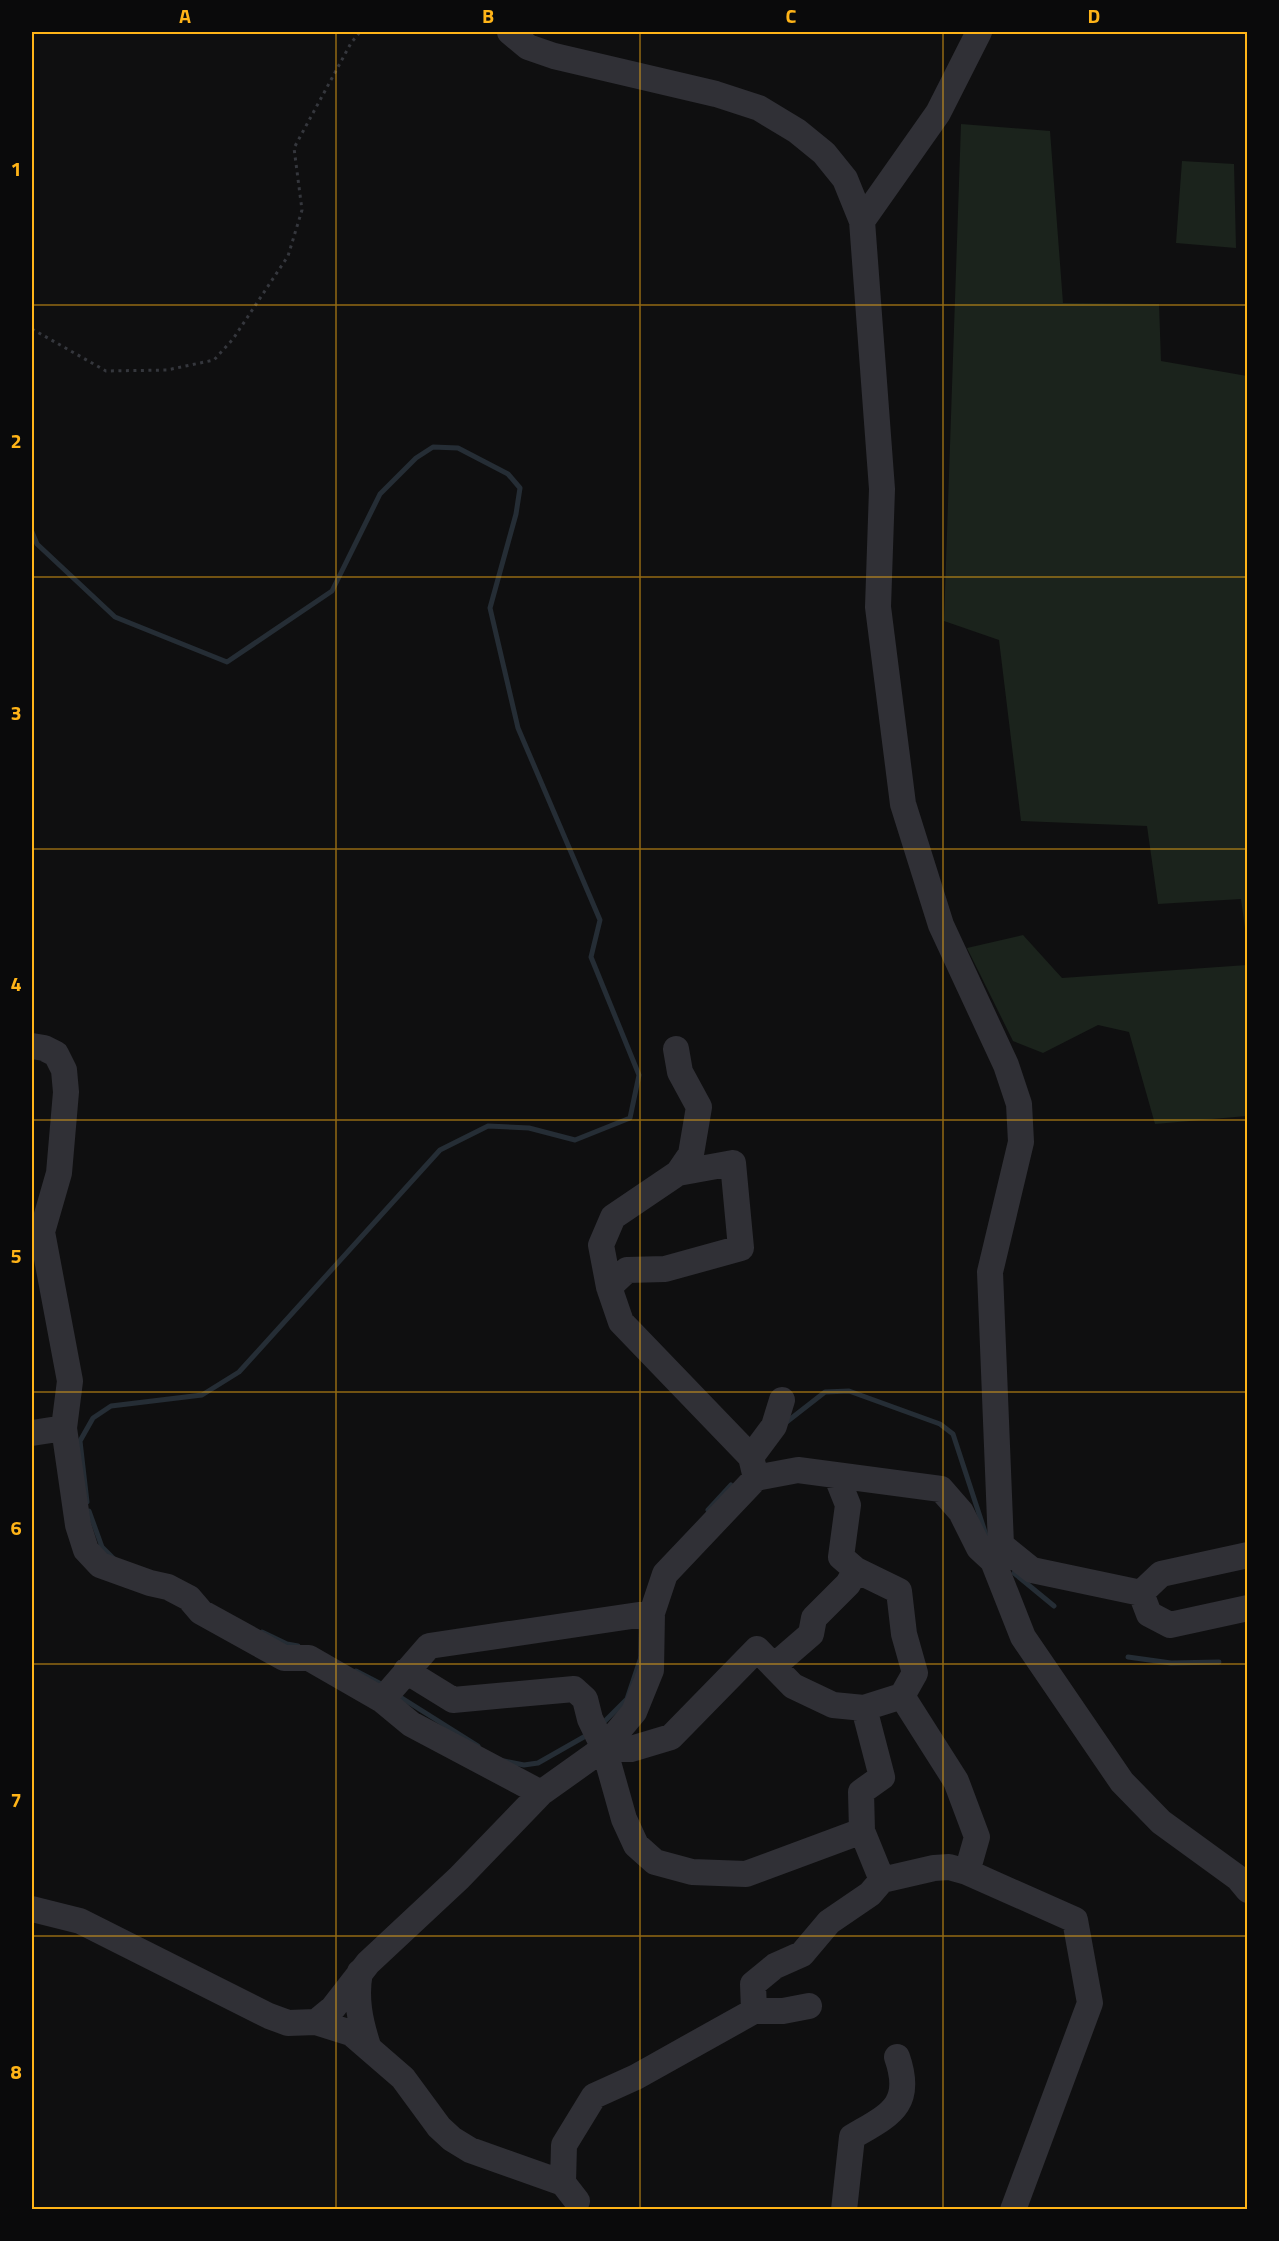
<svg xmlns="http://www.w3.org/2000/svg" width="1279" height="2241" font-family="'Titillium Web',sans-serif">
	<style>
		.green { fill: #1b231c }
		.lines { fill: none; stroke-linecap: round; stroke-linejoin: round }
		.stream { stroke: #252d35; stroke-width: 5 }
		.path { stroke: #35373d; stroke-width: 3; stroke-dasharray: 3 4.5; stroke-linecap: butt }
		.minor { stroke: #303036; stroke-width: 26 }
		.grid { fill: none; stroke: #ffb418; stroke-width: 1.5; stroke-opacity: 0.55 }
		.neatline { fill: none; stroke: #ffb418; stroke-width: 2 }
		.grid-label { font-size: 20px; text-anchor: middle; font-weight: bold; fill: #ffb418 }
	</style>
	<rect width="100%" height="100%" fill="#0f0f10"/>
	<path class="green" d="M961,124L1050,131L1063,303L1159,304L1161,361L1247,376V943L1241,899L1158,904L1147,826L1021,821L999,640L944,621Z
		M1182,161L1234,164L1236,248L1176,243Z
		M1023,935L1062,978L1247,965V1116L1155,1124L1129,1032L1098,1025L1043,1053L1013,1041L967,948Z"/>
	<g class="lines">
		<path class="stream" d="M32,532L37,544L115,617L227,662L332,591L380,494L416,458L433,447L458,448L508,474L520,488L516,514L490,608L518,728L600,920L591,957L639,1075L630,1118L575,1140L529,1128L488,1126L440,1150L239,1372L202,1395L111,1406L93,1418L80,1441L87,1502
			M784,1424L825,1392L849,1391L940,1424L953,1434L986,1535
			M708,1510L731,1485
			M89,1511L102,1547L115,1560
			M1014,1573L1054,1606
			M262,1632L287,1644L298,1646
			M1128,1657L1171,1663L1219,1662
			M356,1671L385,1686
			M397,1695L478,1746
			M601,1725L627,1699L641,1657
			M504,1761L524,1765L538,1763L589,1734"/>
		<path class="path" d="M32,329L106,371L167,370L214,360L233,339L288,256L302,210L294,148L351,43L360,32"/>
		<path class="minor" d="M510,32L528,47L554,56L716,94L759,108L797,131L824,153L845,179L862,221L882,489L878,607L903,804L941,925L1006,1065L1019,1104L1021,1142L990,1272L1001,1545L993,1561
			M862,221L938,113L979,32
			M32,1046L44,1048L56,1054L64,1070L66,1092L59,1173L42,1232L70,1381L64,1428L78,1525L86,1550L100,1565L150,1583L168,1587L189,1598L201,1612L284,1658H309L382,1700L411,1724L541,1793
			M676,1049L680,1072L699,1107L691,1154L678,1173L613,1217L601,1245L609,1287L621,1322L751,1457L756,1478
			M609,1287L627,1270L665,1269L741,1248L733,1163L678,1173
			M32,1433L64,1428
			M751,1457L774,1426L782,1400
			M1001,1545L1032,1570L1141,1593
			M1248,1555L1161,1574L1141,1593L1149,1614L1170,1625L1248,1608
			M774,1666L811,1634L814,1618L848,1584L856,1570
			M406,1671L453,1700L574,1689L585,1699L590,1719L604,1748L624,1819L636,1845L655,1862L692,1872L746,1874L862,1831L882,1880L934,1868L949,1867L967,1872L1075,1920L1090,2003L1013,2210
			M902,1696L956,1781L977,1837L967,1872
			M382,1700L429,1646L652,1613
			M604,1748L631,1749L671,1737L757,1649L793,1686L833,1705L864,1708L902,1696L915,1673L904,1634L899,1591L856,1570L841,1557L848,1505L836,1475
			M862,1831L861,1792L882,1777L864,1708
			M32,1909L80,1921L269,2016L288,2023L316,2022L351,2033L403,2078L439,2127L452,2139L470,2150L563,2183L577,2201
			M360,1972C355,1998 360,2021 368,2046
			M754,2011H783L809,2006
			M316,2022L333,2008L368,1963L459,1878L541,1793L604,1748L634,1712L651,1670L652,1613L665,1574L756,1478L798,1470L941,1489L961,1512L979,1548L993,1561L1023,1637L1122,1782L1161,1822L1238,1878L1248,1890
			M563,2183L564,2145L594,2096L636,2077L754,2011L753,1984L775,1966L802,1954L829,1922L870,1894L882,1880
			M844,2210L852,2137C889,2115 914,2106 897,2057"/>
	</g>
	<path class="grid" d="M336,32V2210M640,32V2210M943,32V2210M32,305H1248M32,577H1248M32,849H1248M32,1120H1248M32,1392H1248M32,1664H1248M32,1936H1248"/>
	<rect width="1279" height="2241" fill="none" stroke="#0a0a0b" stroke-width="66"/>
	<rect x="33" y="33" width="1213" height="2175" class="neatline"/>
	<g class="grid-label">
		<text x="185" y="23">A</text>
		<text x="488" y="23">B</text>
		<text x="791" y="23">C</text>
		<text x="1094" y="23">D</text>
		<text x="16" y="176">1</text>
		<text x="16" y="448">2</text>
		<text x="16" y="720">3</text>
		<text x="16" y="991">4</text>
		<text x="16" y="1263">5</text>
		<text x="16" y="1535">6</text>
		<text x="16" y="1807">7</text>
		<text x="16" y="2079">8</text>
	</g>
</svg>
